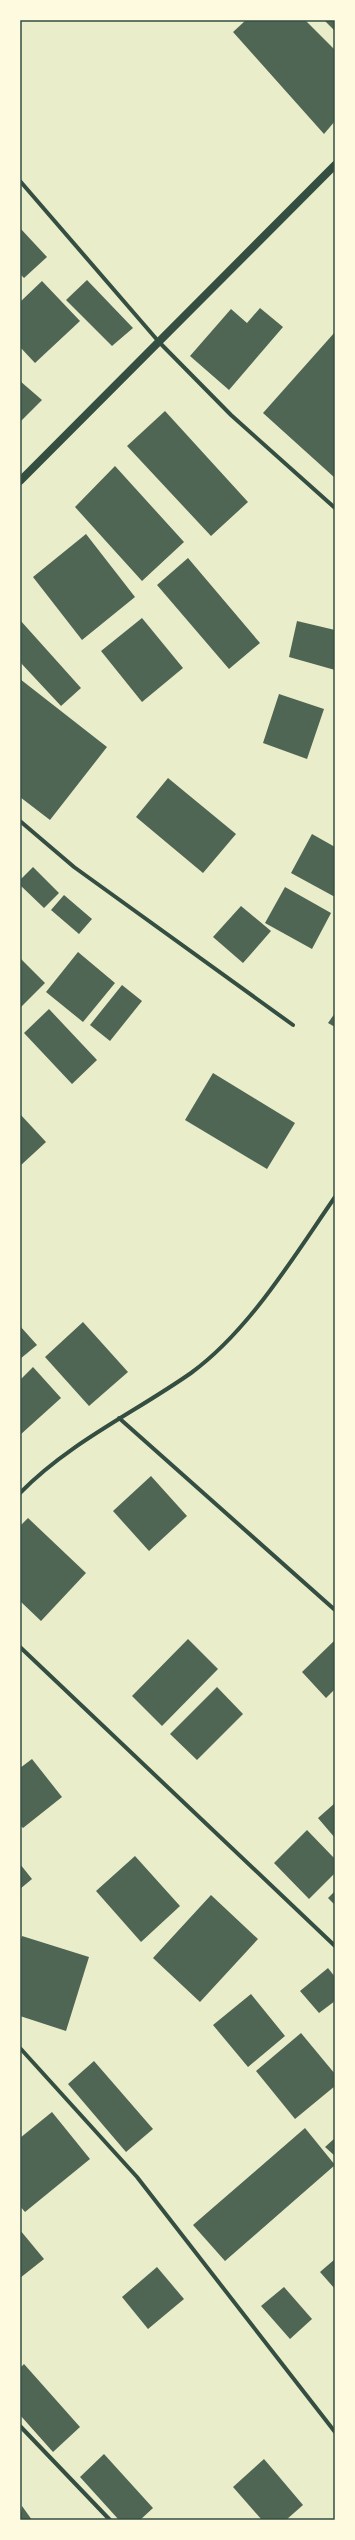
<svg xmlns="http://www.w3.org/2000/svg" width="355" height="2540" font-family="'Golos Text',sans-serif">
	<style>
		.building { fill: #4f6655 }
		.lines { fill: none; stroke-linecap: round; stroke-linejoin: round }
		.minor { stroke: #344e41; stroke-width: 4 }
		.secondary { stroke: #344e41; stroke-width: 8 }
		.neatline { fill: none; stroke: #344e41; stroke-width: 1.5 }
	</style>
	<rect width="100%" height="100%" fill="#e9edc9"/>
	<path class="building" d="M246,20H305L335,50V121L324,134L233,32Z
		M324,20H335V31Z
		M20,228L47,257L24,278L20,274Z
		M87,280L133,328L112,346L66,300Z
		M42,281L80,321L35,363L20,347V302Z
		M260,308L283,327L229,390L190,356L231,309L247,323Z
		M335,332V478L263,413Z
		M20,381L42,400L20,422Z
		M165,411L248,502L211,536L127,446Z
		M115,466L184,542L142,581L75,507Z
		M86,534L135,597L82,640L33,577Z
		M188,558L260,643L229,669L157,585Z
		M142,618L183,668L142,702L101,651Z
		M20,620L81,688L61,706L20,662Z
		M297,621L335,630V670L289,657Z
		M20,679L107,747L50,820L20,797Z
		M279,694L324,709L307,759L263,743Z
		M168,778L236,834L203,873L136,817Z
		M312,834L335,847V897L291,873Z
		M33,867L59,893L44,908L20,885V880Z
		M285,887L331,913L312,949L265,923Z
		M64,895L92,919L79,934L51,910Z
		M241,906L271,931L243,963L213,937Z
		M78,952L115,983L83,1022L46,992Z
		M20,958L45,983L20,1008Z
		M122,985L142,1001L110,1041L90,1025Z
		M49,1009L97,1060L72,1084L24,1033Z
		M335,1013V1027L328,1023Z
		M213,1073L295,1123L267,1169L185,1120Z
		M20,1114L46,1142L20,1166Z
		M83,1322L128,1372L89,1406L45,1357Z
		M20,1326L37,1345L20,1359Z
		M33,1367L61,1398L20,1435V1380Z
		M151,1476L187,1516L149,1551L113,1511Z
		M28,1518L86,1573L41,1621L20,1601V1526Z
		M188,1639L218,1669L162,1726L132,1696Z
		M335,1640V1689L326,1698L302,1672Z
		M217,1687L243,1714L197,1760L170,1734Z
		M32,1759L62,1797L23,1828L20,1825V1768Z
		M335,1803V1838L318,1818Z
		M307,1830L335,1859V1873L309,1899L274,1863Z
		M135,1856L180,1906L141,1942L96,1891Z
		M20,1864L32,1879L20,1889Z
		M335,1891V1905L328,1898Z
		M211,1895L258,1939L200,2002L153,1958Z
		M22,1936L89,1957L66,2031L20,2016V1943Z
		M328,1968L335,1977V2001L319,2013L300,1991Z
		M251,1994L285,2036L248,2067L213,2025Z
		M301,2033L335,2074V2086L295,2119L256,2071Z
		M94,2061L153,2129L126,2152L68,2084Z
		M52,2112L90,2159L25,2212L20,2206V2138Z
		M305,2128L335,2165L225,2261L193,2225Z
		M335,2138V2156L325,2147Z
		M20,2230L44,2259L20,2278Z
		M335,2259V2289L320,2272Z
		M157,2267L184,2299L148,2329L122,2297Z
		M284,2287L312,2319L290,2339L261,2306Z
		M24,2364L80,2427L53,2452L20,2415V2368Z
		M104,2454L153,2508L140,2520H119L80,2477Z
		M264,2459L303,2505L286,2520H262L233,2487Z
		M22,2506L32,2520H20Z"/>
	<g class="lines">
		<path class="minor" d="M20,181L159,342L231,415L335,508
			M20,821L74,867L293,1025
			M119,1418L335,1610
			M20,1493C70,1442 134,1413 191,1373C250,1330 294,1256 335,1197
			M20,1647L335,1946
			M20,2048L137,2177L335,2432
			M20,2426L110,2520"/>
		<path class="secondary" d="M20,481L335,165"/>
	</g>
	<rect width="355" height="2540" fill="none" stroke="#fefae0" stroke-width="42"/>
	<rect x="21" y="21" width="313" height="2498" class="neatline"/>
</svg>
